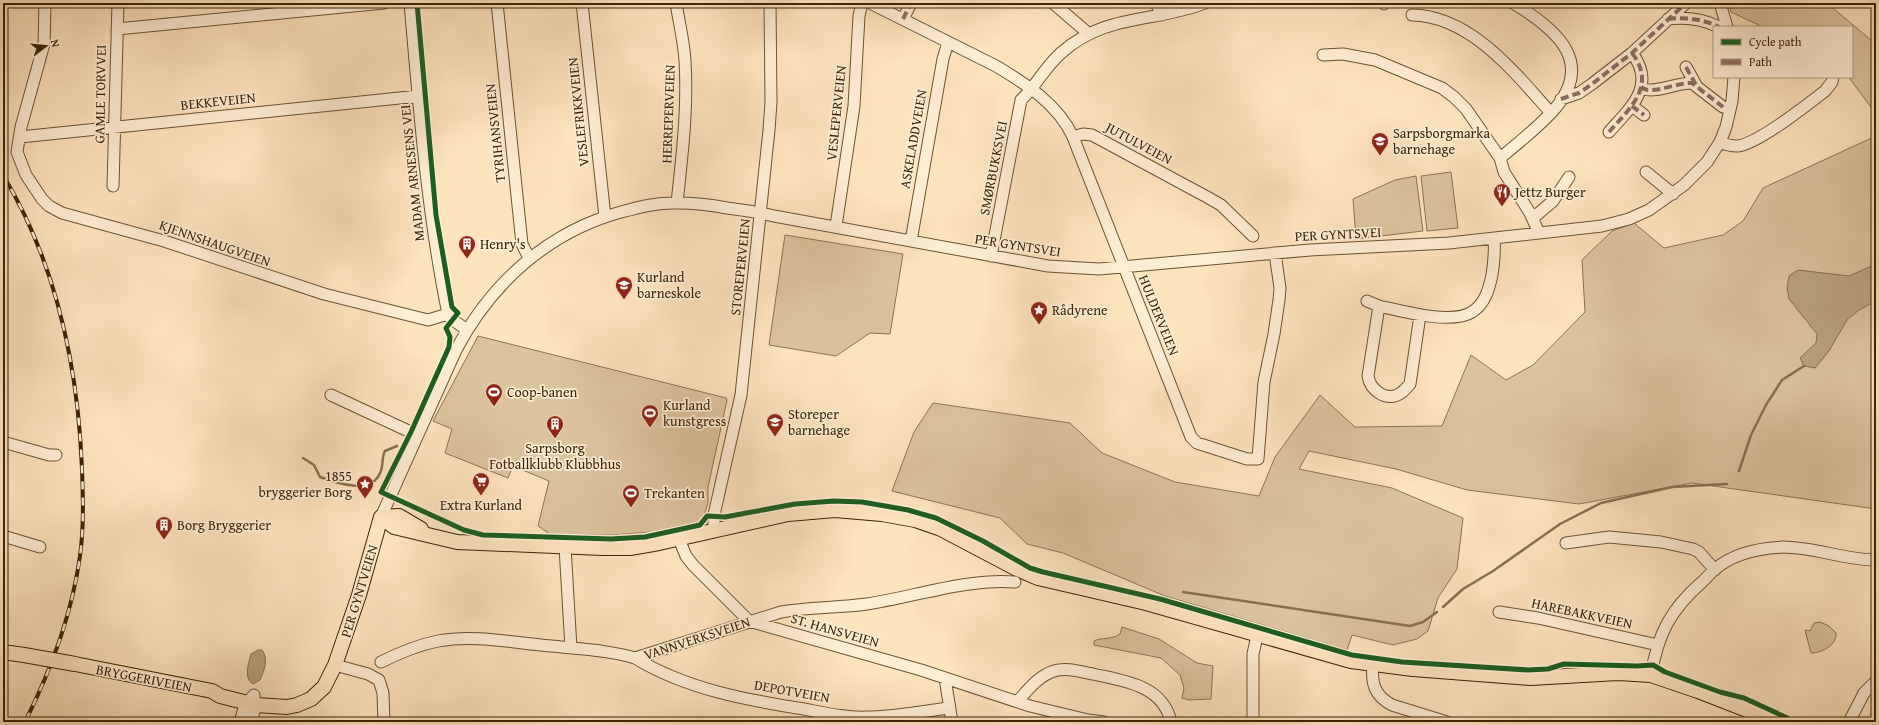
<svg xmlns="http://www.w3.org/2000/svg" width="1879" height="725" font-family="'Gentium Book Plus',serif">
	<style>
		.green { fill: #dcc39f; stroke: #8a7452 }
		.water { fill: #baa27f; stroke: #86704f }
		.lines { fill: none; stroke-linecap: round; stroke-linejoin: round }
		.stream { stroke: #86704f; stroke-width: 2.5 }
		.minor-casing { stroke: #695434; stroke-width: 13 }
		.major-casing { stroke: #382406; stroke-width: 16 }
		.minor { stroke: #feedd5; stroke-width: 11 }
		.major { stroke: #fde3be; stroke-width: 14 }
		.rail-casing { stroke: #382406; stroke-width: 4 }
		.rail { stroke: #feedd5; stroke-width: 2.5; stroke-dasharray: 8; stroke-linecap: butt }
		.major-bridge-casing { stroke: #382406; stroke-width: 16; stroke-linecap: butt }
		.major-bridge { stroke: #fde3be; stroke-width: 14 }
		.quiet { stroke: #8d6e63; stroke-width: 4; stroke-dasharray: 8 4; stroke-linecap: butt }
		.cycleway-casing { stroke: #feedd5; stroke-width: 8 }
		.cycleway { stroke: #1b5e20; stroke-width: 5 }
		.labels { text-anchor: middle; stroke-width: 3.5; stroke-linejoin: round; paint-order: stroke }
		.street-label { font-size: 14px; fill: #382406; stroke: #feedd5 }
		.poi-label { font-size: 14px; fill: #382406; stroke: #feedd5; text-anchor: start }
	</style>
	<rect width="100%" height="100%" fill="#fde3be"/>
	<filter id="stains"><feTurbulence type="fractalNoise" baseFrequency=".005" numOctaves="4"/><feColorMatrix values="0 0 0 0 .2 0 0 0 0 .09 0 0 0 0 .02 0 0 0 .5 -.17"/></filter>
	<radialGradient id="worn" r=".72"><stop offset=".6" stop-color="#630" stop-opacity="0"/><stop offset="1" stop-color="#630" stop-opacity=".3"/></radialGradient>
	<path class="green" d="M1729,3H1827L1872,41L1876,37V114L1850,79L1849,77H1852V27H1763L1731,12Z
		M1876,136V509L1692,483L1579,504L1467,490L1396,469L1309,451L1299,469L1392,488L1463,518L1457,569L1438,598L1428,631L1417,639L1393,645L1352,635L1347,650L1165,596L1063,553L1027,544L1000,518L892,491L914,432L933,403L1070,423L1102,453L1175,482L1259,496L1275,457L1320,395L1355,427L1442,426L1471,355L1506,380L1533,365L1585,312L1582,260L1612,231L1634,223L1664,248L1723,235L1743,221L1763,188Z
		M1451,172L1458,228L1427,231L1421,176Z
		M1416,176L1423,231L1356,239L1353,199L1395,180Z
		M785,235L903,254L890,334L870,333L836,356L769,345Z
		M478,336L726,398L727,400L708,487V503L702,521L651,532L611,535L550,534L538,526L549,481L513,466L508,478L445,453L452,429L433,421Z
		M1820,622L1829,626L1836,633C1837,645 1822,653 1811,653L1805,630L1810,631L1814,623Z
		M1122,627L1159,639L1197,663L1213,666L1211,699L1189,700L1182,698L1184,688L1180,675L1161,658L1094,645V641C1102,637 1112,640 1120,634Z"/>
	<path class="water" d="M1876,264V301L1859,310L1847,320L1829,351L1815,368L1804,366L1800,358L1816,343L1817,334L1789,299L1787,288L1789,276L1798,270L1849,276Z
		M258,650H262C269,659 264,671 260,680L253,684C243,678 249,662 251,654Z"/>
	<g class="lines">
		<path class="stream" d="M303,458L314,465L320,477C337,483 371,495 380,473C384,466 381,458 385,451L397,446
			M1739,471L1751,435L1766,405L1782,380L1804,366
			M1183,592L1410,626L1423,622L1437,612
			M1443,607L1463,589L1493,571L1560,524L1601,503L1672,487L1727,484"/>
		<g class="minor-casing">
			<path id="minor" d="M45,3L44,44L21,127L17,152L26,175L42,199L49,206L62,213L164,241L324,294L428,320L448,314
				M410,3C419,107 427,212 448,314L453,320L467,330
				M497,3L522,244L529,258
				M582,3L605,217
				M676,3C679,22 684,42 685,61C688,109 682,156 677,203
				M870,3L996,66C1026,84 1058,104 1073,137L1191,437L1197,443L1247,459H1258L1264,382L1274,334L1279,300L1280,288L1275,253
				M1053,3L1089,34
				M1156,3L1162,15
				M1720,3L1727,27
				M1384,4V3
				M1412,15C1471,16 1515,73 1551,113
				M903,19L911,3
				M1668,19C1685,17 1703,19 1719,27
				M117,29L384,3
				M1323,55L1343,54L1375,60L1442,88L1454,97L1466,109L1500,158L1504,172L1530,213L1539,233
				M1686,67L1696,85
				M1641,87C1650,96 1678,82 1692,83L1723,107
				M1561,99L1579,93L1592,84L1632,53L1686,3
				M1632,106L1644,115
				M1609,132C1630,108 1657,86 1632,53
				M20,137L419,96
				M1073,137L1083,134L1092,135L1207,197L1221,205L1253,236
				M1720,142C1726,145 1731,146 1738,146C1759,143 1807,105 1825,91L1832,82L1833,77
				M1500,158C1517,144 1535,130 1551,113C1597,64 1558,30 1513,3
				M1646,172L1673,194
				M113,186L118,3
				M1533,218L1553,201L1569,177
				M836,226L854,106L859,16L862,3
				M911,241L943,59L948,42
				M991,256L1021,100C1036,86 1045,67 1061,53C1106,13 1153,23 1205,3
				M1367,301L1379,306
				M1420,315L1410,384C1407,387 1404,391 1401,393C1387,403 1370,390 1368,376L1379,306C1401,311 1452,325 1472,312C1485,304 1489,289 1492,275C1494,262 1495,251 1494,238
				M331,395L417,435
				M3,442L49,455H56
				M381,517L456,350C491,283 548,232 621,212C640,207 659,202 678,203C694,203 711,205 727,208C743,210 759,212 774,216L1048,266L1099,269L1310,250L1449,243L1602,226L1629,219L1649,210L1684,185L1707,162L1720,142L1726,127L1732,101L1734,77
				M714,531V515L741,395L769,130L771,102L770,3
				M3,536L40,547
				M679,539L686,556L693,565L749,621L921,670L1030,706L1088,720L1104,722
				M1566,543L1609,537L1661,542L1693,549L1699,552L1715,570
				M565,547L571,648
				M1499,612L1538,618L1658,645
				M635,658C686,689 746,700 804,709C825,713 846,718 867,717C895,717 922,711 949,708
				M381,662C399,653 418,645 438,641C475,634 514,643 551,646C579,649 608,650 635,658L781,612C809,607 838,608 867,604C913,597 969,578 1015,582
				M335,665L368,674L379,680L383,693L384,722
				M1373,665C1371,684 1375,696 1392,705L1447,722
				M1651,675C1658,634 1670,610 1702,582C1707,578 1710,573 1715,569C1734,553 1759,548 1783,547C1814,547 1845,560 1876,560
				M945,678L952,722
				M1017,702C1028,690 1038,676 1054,671C1067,667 1081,672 1093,674C1124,681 1163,685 1171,722
				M241,722C242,710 246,703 254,695
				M251,722L256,705L254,697
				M1253,722V654L1257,636
				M1849,722L1864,693L1876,681"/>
		</g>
		<g class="major-casing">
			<path id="major" d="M381,517L394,527L457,542L602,548H630L659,543L788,514L835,510L882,514L915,520L941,529L1015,568L1038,578L1146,603L1351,661L1413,669L1531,678L1618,673L1651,675L1698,691L1778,722
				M381,517L399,516L421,529
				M3,652L24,655
				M75,664L212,691L220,696L256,705L287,707L297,705L311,699L324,687L335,665L359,595L381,517"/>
		</g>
		<use href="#minor" class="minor"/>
		<use href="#major" class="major"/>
		<g class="rail-casing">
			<path id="rail" d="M3,175C56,263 78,367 82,469C83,498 84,527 80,556C72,614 51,670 25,722"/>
		</g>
		<use href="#rail" class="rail"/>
		<g class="major-bridge-casing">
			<path id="major-bridge" d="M24,655L75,664"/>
		</g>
		<use href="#major-bridge" class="major-bridge"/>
		<path class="quiet" d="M903,19L911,3
			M1668,19C1685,17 1703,19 1719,27
			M1686,67L1696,85
			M1641,87C1650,96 1678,82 1692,83L1723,107
			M1561,99L1579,93L1592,84L1632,53L1686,3
			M1632,106L1644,115
			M1609,132C1630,108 1657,86 1632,53"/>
		<g class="cycleway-casing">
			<path id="cycleway" d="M417,3L436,215L452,307L458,313L446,328L450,337L449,347L411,432L381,492L464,530L483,535L611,539L645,537L700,525L707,516L725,517L795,504L834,501L862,502L908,510L936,518L983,541L1030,568L1043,572L1160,599L1352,655L1402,662L1528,670L1548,669L1564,664L1637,666L1653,665L1665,672L1720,692L1744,698L1796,722"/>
		</g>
		<use href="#cycleway" class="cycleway"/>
	</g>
	<defs>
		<g id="school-pin" transform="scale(0.9)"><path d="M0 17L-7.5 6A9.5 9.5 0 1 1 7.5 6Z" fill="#8f2418" stroke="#feedd5"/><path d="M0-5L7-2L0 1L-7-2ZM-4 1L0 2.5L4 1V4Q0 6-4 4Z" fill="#fff"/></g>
		<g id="restaurant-pin" transform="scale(0.9)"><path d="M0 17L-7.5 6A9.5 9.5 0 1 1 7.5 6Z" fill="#8f2418" stroke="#feedd5"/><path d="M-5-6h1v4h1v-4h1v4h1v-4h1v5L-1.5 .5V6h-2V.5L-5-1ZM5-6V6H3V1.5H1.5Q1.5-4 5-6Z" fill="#fff"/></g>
		<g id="building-pin" transform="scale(0.9)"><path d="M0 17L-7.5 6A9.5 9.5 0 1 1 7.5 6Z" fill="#8f2418" stroke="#feedd5"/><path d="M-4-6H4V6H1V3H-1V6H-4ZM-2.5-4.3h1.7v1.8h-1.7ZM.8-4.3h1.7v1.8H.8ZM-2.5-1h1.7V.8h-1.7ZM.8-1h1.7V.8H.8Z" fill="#fff"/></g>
		<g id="sight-pin" transform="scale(0.9)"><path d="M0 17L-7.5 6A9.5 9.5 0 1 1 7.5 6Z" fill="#8f2418" stroke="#feedd5"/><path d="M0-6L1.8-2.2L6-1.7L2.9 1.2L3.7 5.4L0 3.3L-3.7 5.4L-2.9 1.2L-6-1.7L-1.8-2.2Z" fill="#fff"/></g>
		<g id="stadium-pin" transform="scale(0.9)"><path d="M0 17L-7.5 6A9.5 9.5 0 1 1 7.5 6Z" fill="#8f2418" stroke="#feedd5"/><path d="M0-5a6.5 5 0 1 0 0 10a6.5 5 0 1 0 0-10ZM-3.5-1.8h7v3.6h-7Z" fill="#fff"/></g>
		<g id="supermarket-pin" transform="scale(0.9)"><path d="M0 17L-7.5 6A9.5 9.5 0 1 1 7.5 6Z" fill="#8f2418" stroke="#feedd5"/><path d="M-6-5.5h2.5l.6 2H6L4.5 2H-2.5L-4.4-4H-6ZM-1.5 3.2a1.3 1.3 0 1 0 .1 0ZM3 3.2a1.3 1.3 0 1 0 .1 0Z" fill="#fff"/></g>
	</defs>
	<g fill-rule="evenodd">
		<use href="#school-pin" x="1380" y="141"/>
		<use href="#restaurant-pin" x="1502" y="192"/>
		<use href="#building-pin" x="467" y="244"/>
		<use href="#school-pin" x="624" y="285"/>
		<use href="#sight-pin" x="1039" y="310"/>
		<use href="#stadium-pin" x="494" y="392"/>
		<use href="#stadium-pin" x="650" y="413"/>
		<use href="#school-pin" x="775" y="422"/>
		<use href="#building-pin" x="555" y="424"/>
		<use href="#supermarket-pin" x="481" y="481"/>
		<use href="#sight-pin" x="365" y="484"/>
		<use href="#stadium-pin" x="631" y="493"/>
		<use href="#building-pin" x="164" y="525"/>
	</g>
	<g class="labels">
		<g class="street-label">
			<text transform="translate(100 94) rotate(-89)" y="5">GAMLE TORVVEI</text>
			<text transform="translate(218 101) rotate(-6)" y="5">BEKKEVEIEN</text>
			<text transform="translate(578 112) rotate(-96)" y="5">VESLEFRIKKVEIEN</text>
			<text transform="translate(836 113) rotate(-84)" y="5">VESLEPERVEIEN</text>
			<text transform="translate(668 114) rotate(-88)" y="5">HERREPERVEIEN</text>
			<text transform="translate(495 133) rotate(-96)" y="5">TYRIHANSVEIEN</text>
			<text transform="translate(913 139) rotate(-80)" y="5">ASKELADDVEIEN</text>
			<text transform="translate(1139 143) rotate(28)" y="5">JUTULVEIEN</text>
			<text transform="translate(993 168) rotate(-79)" y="5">SMØRBUKKSVEI</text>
			<text transform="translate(412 173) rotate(-96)" y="5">MADAM ARNESENS VEI</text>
			<text transform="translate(1338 234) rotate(-3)" y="5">PER GYNTSVEI</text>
			<text transform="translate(215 243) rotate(19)" y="5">KJENNSHAUGVEIEN</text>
			<text transform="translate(1018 245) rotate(9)" y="5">PER GYNTSVEI</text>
			<text transform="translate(740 267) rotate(-84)" y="5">STOREPERVEIEN</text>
			<text transform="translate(1159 315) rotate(68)" y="5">HULDERVEIEN</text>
			<text transform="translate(359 591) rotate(-73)" y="5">PER GYNTVEIEN</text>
			<text transform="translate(1582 613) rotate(12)" y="5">HAREBAKKVEIEN</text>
			<text transform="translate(835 630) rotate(16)" y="5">ST. HANSVEIEN</text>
			<text transform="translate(697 638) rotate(-18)" y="5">VANNVERKSVEIEN</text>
			<text transform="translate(144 678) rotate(11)" y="5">BRYGGERIVEIEN</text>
			<text transform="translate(792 691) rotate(10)" y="5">DEPOTVEIEN</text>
		</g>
		<g class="poi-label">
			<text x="1393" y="138">Sarpsborgmarka<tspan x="1393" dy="16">barnehage</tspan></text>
			<text x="1515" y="197">Jettz Burger</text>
			<text x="480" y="249">Henry's</text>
			<text x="637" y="282">Kurland<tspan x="637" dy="16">barneskole</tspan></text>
			<text x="1052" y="315">Rådyrene</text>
			<text x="507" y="397">Coop-banen</text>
			<text x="663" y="410">Kurland<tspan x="663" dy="16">kunstgress</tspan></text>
			<text x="788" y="419">Storeper<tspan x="788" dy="16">barnehage</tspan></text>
			<text x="555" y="453" text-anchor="middle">Sarpsborg<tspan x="555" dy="16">Fotballklubb Klubbhus</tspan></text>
			<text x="352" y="481" text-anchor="end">1855<tspan x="352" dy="16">bryggerier Borg</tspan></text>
			<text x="644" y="498">Trekanten</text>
			<text x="481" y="510" text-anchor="middle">Extra Kurland</text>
			<text x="177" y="530">Borg Bryggerier</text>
		</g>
	</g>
	<rect width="1879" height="725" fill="none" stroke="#fde3be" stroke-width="16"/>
	<rect x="4" y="4" width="1871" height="717" fill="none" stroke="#382406" stroke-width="2"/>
	<rect x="8" y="8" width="1863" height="709" fill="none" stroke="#382406"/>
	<rect x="1713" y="26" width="140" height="52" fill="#feedd5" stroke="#af9d82"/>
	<rect x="1721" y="39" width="20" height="6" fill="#1b5e20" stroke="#af9d82"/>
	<text x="1749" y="46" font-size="12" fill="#382406">Cycle path</text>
	<rect x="1721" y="59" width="20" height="6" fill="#8d6e63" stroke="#af9d82"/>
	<text x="1749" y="66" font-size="12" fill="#382406">Path</text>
	<g transform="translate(46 46) rotate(74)" stroke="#feedd5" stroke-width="3" paint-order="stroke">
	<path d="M0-3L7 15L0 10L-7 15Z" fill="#382406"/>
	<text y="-6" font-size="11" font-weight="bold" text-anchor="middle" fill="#382406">N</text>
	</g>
	<rect width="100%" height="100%" filter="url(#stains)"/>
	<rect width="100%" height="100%" fill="url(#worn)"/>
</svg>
